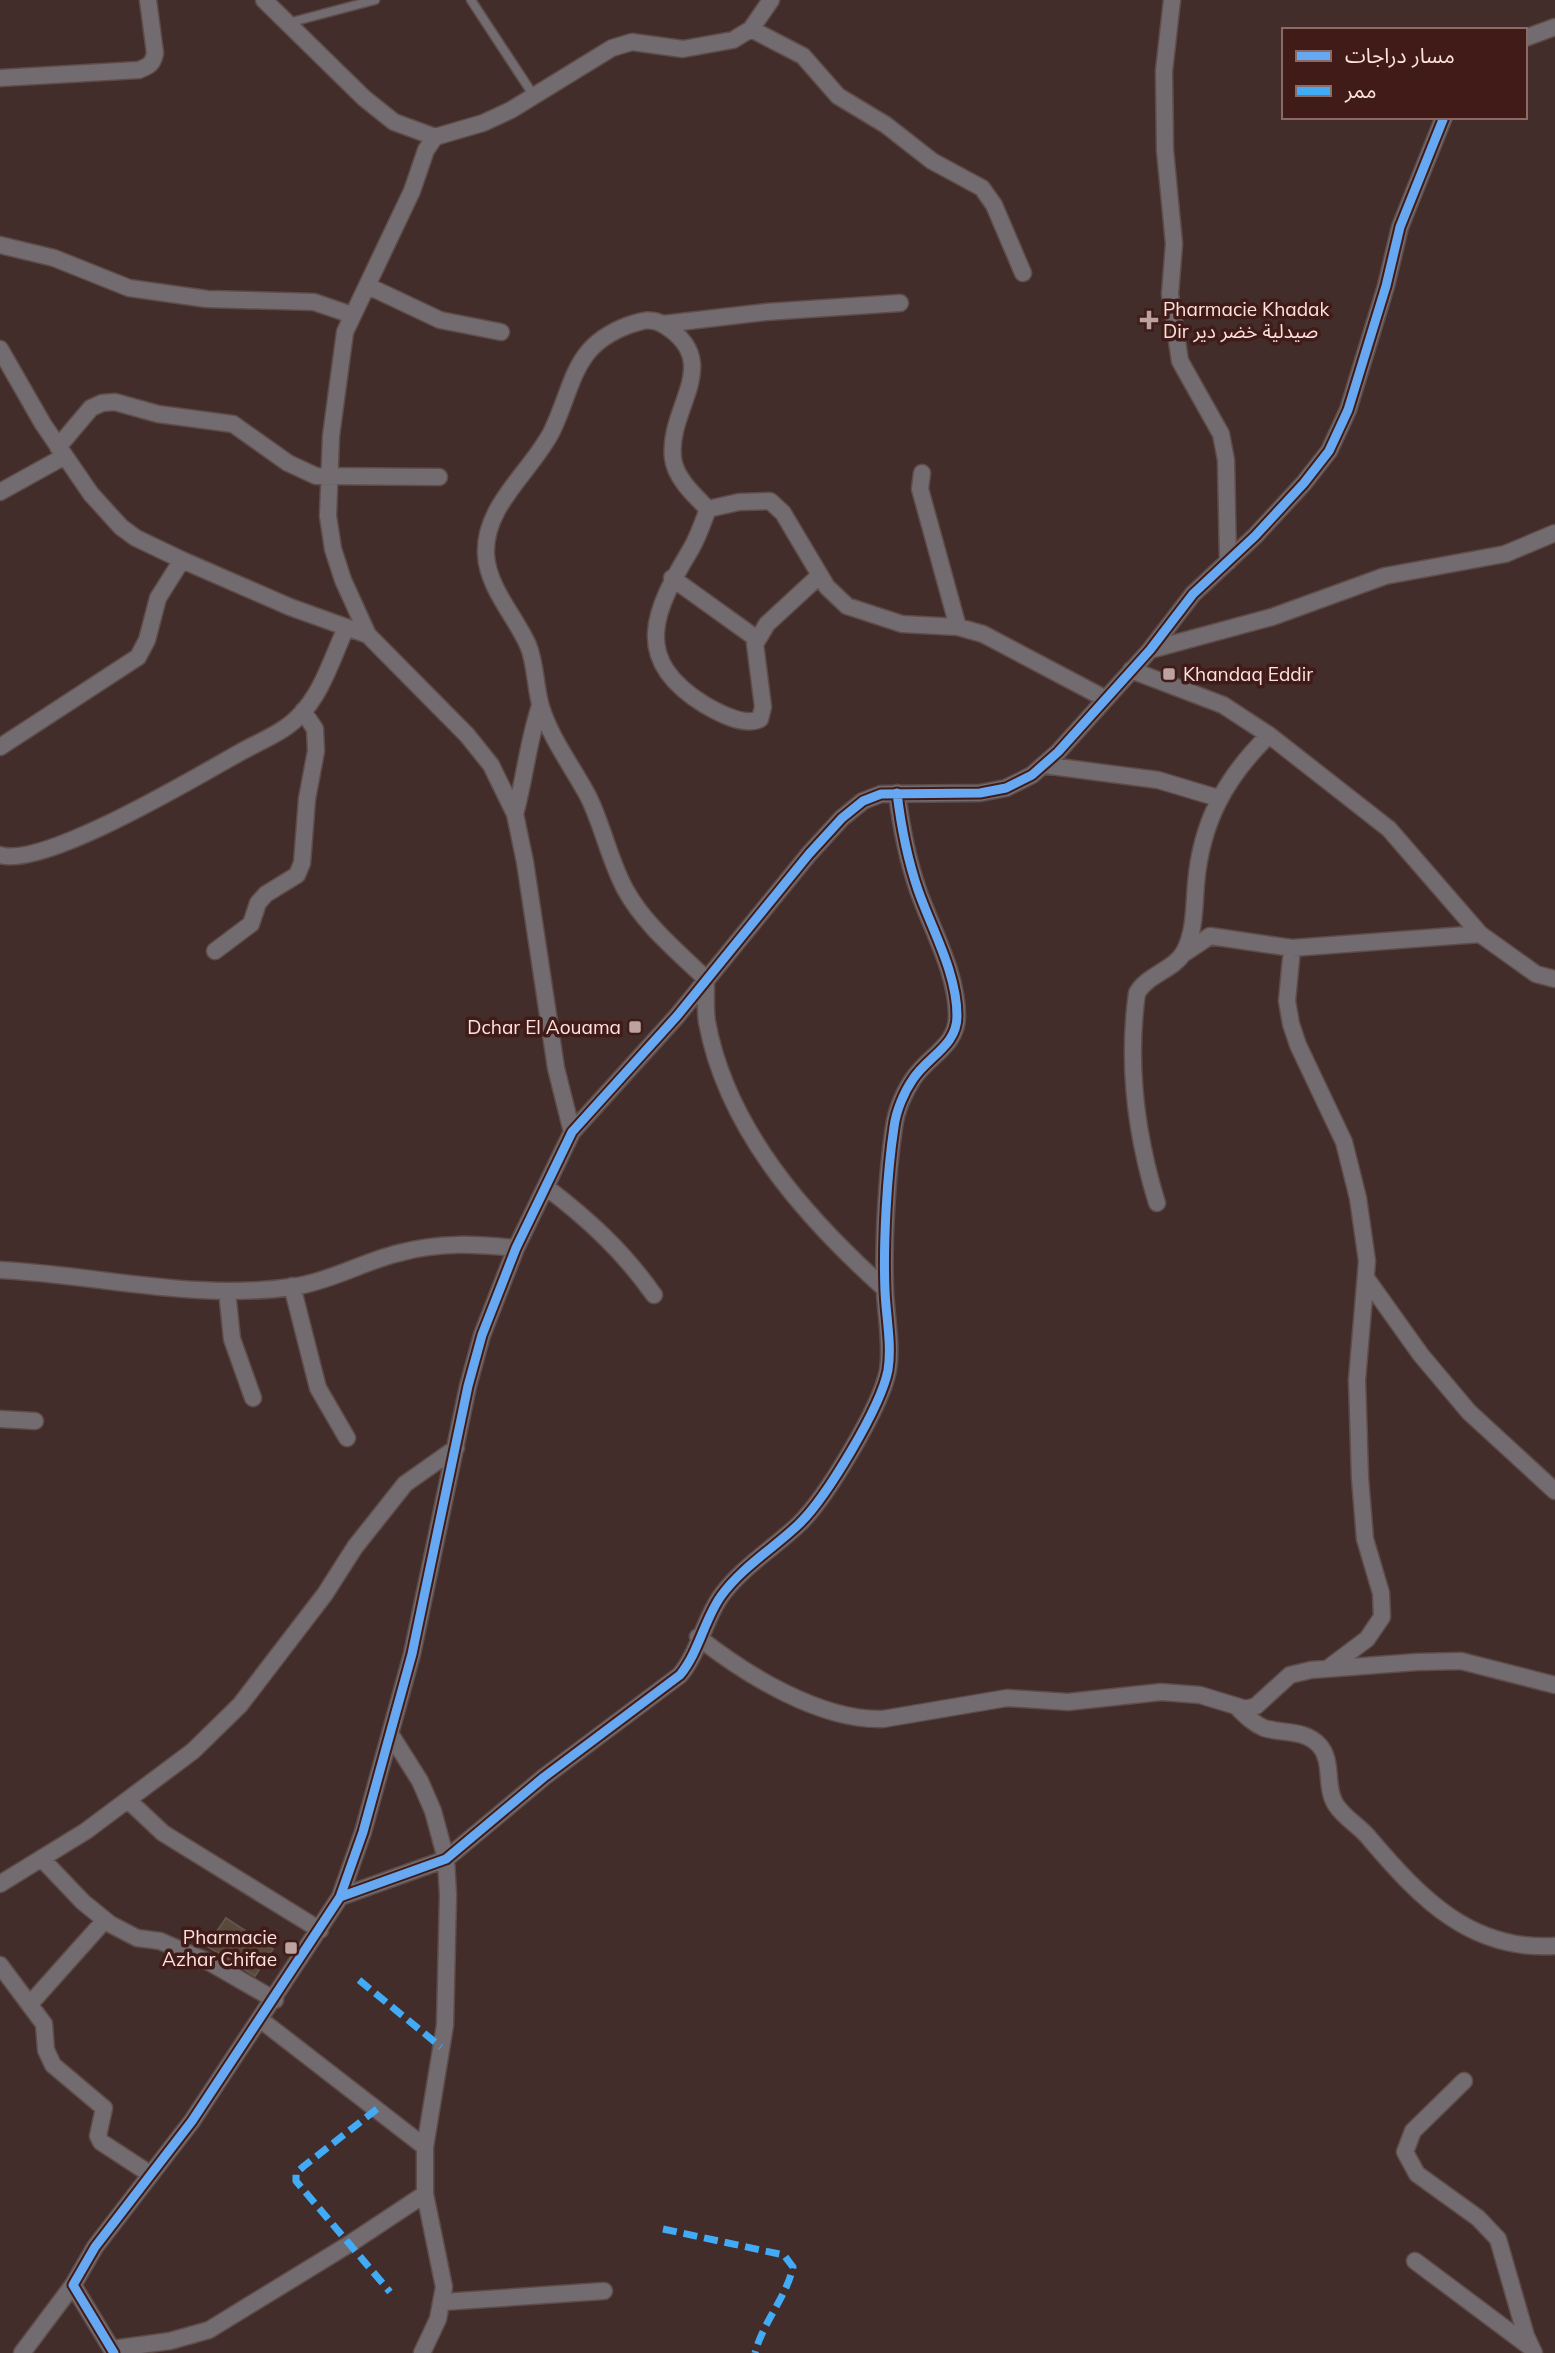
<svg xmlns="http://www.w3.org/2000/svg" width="1555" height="2353" font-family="Mulish,'Noto Sans Arabic',sans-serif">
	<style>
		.building { fill: #58493a; stroke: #62554d; stroke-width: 2 }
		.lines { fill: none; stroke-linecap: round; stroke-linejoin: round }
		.lane-casing { stroke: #5e4c49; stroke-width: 11 }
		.street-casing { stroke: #5e4c49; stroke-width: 19 }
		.lane { stroke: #726b6f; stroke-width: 8 }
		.street { stroke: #726b6f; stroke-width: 16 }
		.quiet { stroke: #42abf6; stroke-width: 7; stroke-dasharray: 14 7; stroke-linecap: butt }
		.cycleway-casing { stroke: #411b17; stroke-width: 13 }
		.cycleway { stroke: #66a8f1; stroke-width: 9 }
		.poi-dot { fill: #bca3a0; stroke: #411b17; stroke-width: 2.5 }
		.labels { text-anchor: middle; stroke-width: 7; stroke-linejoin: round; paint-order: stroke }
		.poi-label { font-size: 19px; fill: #fde2df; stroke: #411b17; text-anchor: start }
	</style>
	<rect width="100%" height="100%" fill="#422d2b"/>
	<path class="building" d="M226,1918L273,1949L255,1976L207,1946Z"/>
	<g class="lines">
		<g class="lane-casing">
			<path id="lane" d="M471,0L534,96
				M288,23L375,0"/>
		</g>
		<g class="street-casing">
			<path id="street" d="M264,0L364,98L394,122L435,137
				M1172,0L1164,71L1165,150L1174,244L1170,294L1180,361L1221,434L1226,460L1228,562
				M751,29L803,56L838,96L886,125L932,161L982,188L994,205L1023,273
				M1525,38L1555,27
				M0,78L139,70C149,66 153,64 155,53L148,0
				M0,245L54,258L129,288L207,299L314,302L352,315
				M368,286L440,320L501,332
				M663,324L766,312L900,303
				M0,349L43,424L91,494L121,527L136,538L182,560L290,607L368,635L467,735L491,765L515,814L525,862L556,1068L572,1132
				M58,447L91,408L102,403L115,402L158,414L233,424L288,463L316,476L439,477
				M922,473L920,489L958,627
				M0,492L65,456
				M708,509C695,496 675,478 673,458C667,407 725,363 664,325C652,317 641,321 629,325C572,346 575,383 552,431C532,471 483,506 486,555C488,588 515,616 528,645C536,664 535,687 541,707C551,739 572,766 588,796C603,826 609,859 625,889C644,924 677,951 706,979C706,993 705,1008 707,1022C727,1130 806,1218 885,1289
				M708,509L739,502L770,501L783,513L827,587L847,606L902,624L958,627L983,634L1106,699
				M708,509C703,522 698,537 691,549C655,609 629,659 705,705C719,713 744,727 760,719L763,707L755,644L767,624L819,576
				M672,578L757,639
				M368,635L343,580L333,549L328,516L331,436L345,332L412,191L426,150L435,137L483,123L511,110L612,48L632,42L683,49L733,40L751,29L771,0
				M1150,650L1272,617L1385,576L1505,554L1555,533
				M1131,670L1223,705L1269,735L1389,829L1480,934L1536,974L1555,979
				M0,747L138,657L147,640L158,598L182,560
				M1043,765L1158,780L1218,798
				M515,814C525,778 528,741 540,706
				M0,855C43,869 196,777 239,753C258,742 283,733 298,717C322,694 332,658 346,628
				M1292,948L1287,1001L1291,1024L1298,1045L1344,1142L1358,1198L1367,1261L1357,1380L1360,1478L1365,1539L1381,1593L1382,1617L1367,1639L1327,1669
				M215,951L251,924L258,903L266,894L297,875L302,863L307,799L316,751L315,729L303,711
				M1183,954L1210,936L1292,948L1480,934
				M546,1187C588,1219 623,1251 654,1295
				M1157,1203C1136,1135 1127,1064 1137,993C1148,974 1174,970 1184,952C1195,932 1194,906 1196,884C1201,822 1226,777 1269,735
				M0,1270C99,1275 199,1302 298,1286C333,1280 365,1261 399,1253C439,1242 476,1244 516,1248
				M1366,1278L1421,1355L1469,1412L1555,1491
				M292,1286L318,1388L347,1438
				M227,1291L232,1339L253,1398
				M0,1419L35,1421
				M698,1637C746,1675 821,1721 883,1719L1007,1698L1068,1702L1161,1692L1200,1695L1246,1709L1256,1706L1290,1675L1311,1670L1417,1662L1461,1661L1555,1685
				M1239,1709C1246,1716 1254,1724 1264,1728C1283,1734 1304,1729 1319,1745C1334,1761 1324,1787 1336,1805C1345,1819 1360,1826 1370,1839C1421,1899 1471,1951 1555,1946
				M391,1735L420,1781L433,1811L446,1859L448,1895L445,2025L425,2147V2194L444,2287L438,2319L422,2353
				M129,1801L163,1833L320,1930
				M42,1859L83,1902L110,1924L137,1938L160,1941L211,1963L275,2000
				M0,1884L86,1831L193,1751L240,1705L325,1594L355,1547L405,1484L456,1448
				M340,1897L446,1859L544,1777L680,1675C699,1652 704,1620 721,1596C742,1567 774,1548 799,1524C826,1498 881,1407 888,1370C892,1345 886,1316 885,1291C883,1244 887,1173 894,1127C896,1111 904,1092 913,1079C928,1056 957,1046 957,1016C957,973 932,930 918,890C907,858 901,826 897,793
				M0,1965L44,2024L46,2050L53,2065L104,2108L98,2136L101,2142L150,2174
				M30,2004L105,1920
				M261,2020L425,2147
				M1464,2081L1413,2131L1405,2152L1417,2174L1478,2218L1498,2239L1526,2336L1534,2353
				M1415,2261L1530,2347
				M443,2302L604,2291
				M112,2349L170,2341L209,2330L351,2243L425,2194
				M22,2353L73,2285
				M114,2353L73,2285L95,2247L192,2121L340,1897L363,1832L412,1654L468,1386L482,1335L516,1248L572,1132L677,1016L809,854L842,818L863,801L881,794L980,793L1006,788L1032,775L1058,752L1150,650L1193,594L1255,536L1304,483L1329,451L1348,410L1386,286L1400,227L1444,117"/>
		</g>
		<use href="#lane" class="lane"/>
		<use href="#street" class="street"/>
		<path class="quiet" d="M359,1980L441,2047
			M377,2109L304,2166L296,2173V2181L390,2292
			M663,2229L784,2255L793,2267C786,2298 763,2322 755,2353"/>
		<g class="cycleway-casing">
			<path id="cycleway" d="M340,1897L446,1859L544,1777L680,1675C699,1652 704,1620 721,1596C742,1567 774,1548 799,1524C826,1498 881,1407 888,1370C892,1345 886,1316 885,1291C883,1244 887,1173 894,1127C896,1111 904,1092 913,1079C928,1056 957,1046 957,1016C957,973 932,930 918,890C907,858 901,826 897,793
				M114,2353L73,2285L95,2247L192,2121L340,1897L363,1832L412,1654L468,1386L482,1335L516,1248L572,1132L677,1016L809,854L842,818L863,801L881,794L980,793L1006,788L1032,775L1058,752L1150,650L1193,594L1255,536L1304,483L1329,451L1348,410L1386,286L1400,227L1444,117"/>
		</g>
		<use href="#cycleway" class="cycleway"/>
	</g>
	<g class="poi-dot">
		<path d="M1145.5 309.5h7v7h7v7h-7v7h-7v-7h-7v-7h7z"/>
		<rect x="1162" y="667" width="14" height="14" rx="3.5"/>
		<rect x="628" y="1020" width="14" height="14" rx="3.5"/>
		<rect x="284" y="1941" width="14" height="14" rx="3.5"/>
	</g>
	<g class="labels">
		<g class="poi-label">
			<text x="1163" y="316">Pharmacie Khadak<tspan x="1163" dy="22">Dir صيدلية خضر دير</tspan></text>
			<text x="1183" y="681">Khandaq Eddir</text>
			<text x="621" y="1034" text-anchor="end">Dchar El Aouama</text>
			<text x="277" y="1944" text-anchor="end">Pharmacie<tspan x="277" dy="22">Azhar Chifae</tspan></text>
		</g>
	</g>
	<rect x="1282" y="28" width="245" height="91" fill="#411b17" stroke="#8c6b67" stroke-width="2"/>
	<rect x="1296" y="51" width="35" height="10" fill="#66a8f1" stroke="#8c6b67" stroke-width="2"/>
	<text x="1345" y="63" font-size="21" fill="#fde2df">مسار دراجات</text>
	<rect x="1296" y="86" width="35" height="10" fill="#42abf6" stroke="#8c6b67" stroke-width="2"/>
	<text x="1345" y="98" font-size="21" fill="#fde2df">ممر</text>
</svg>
